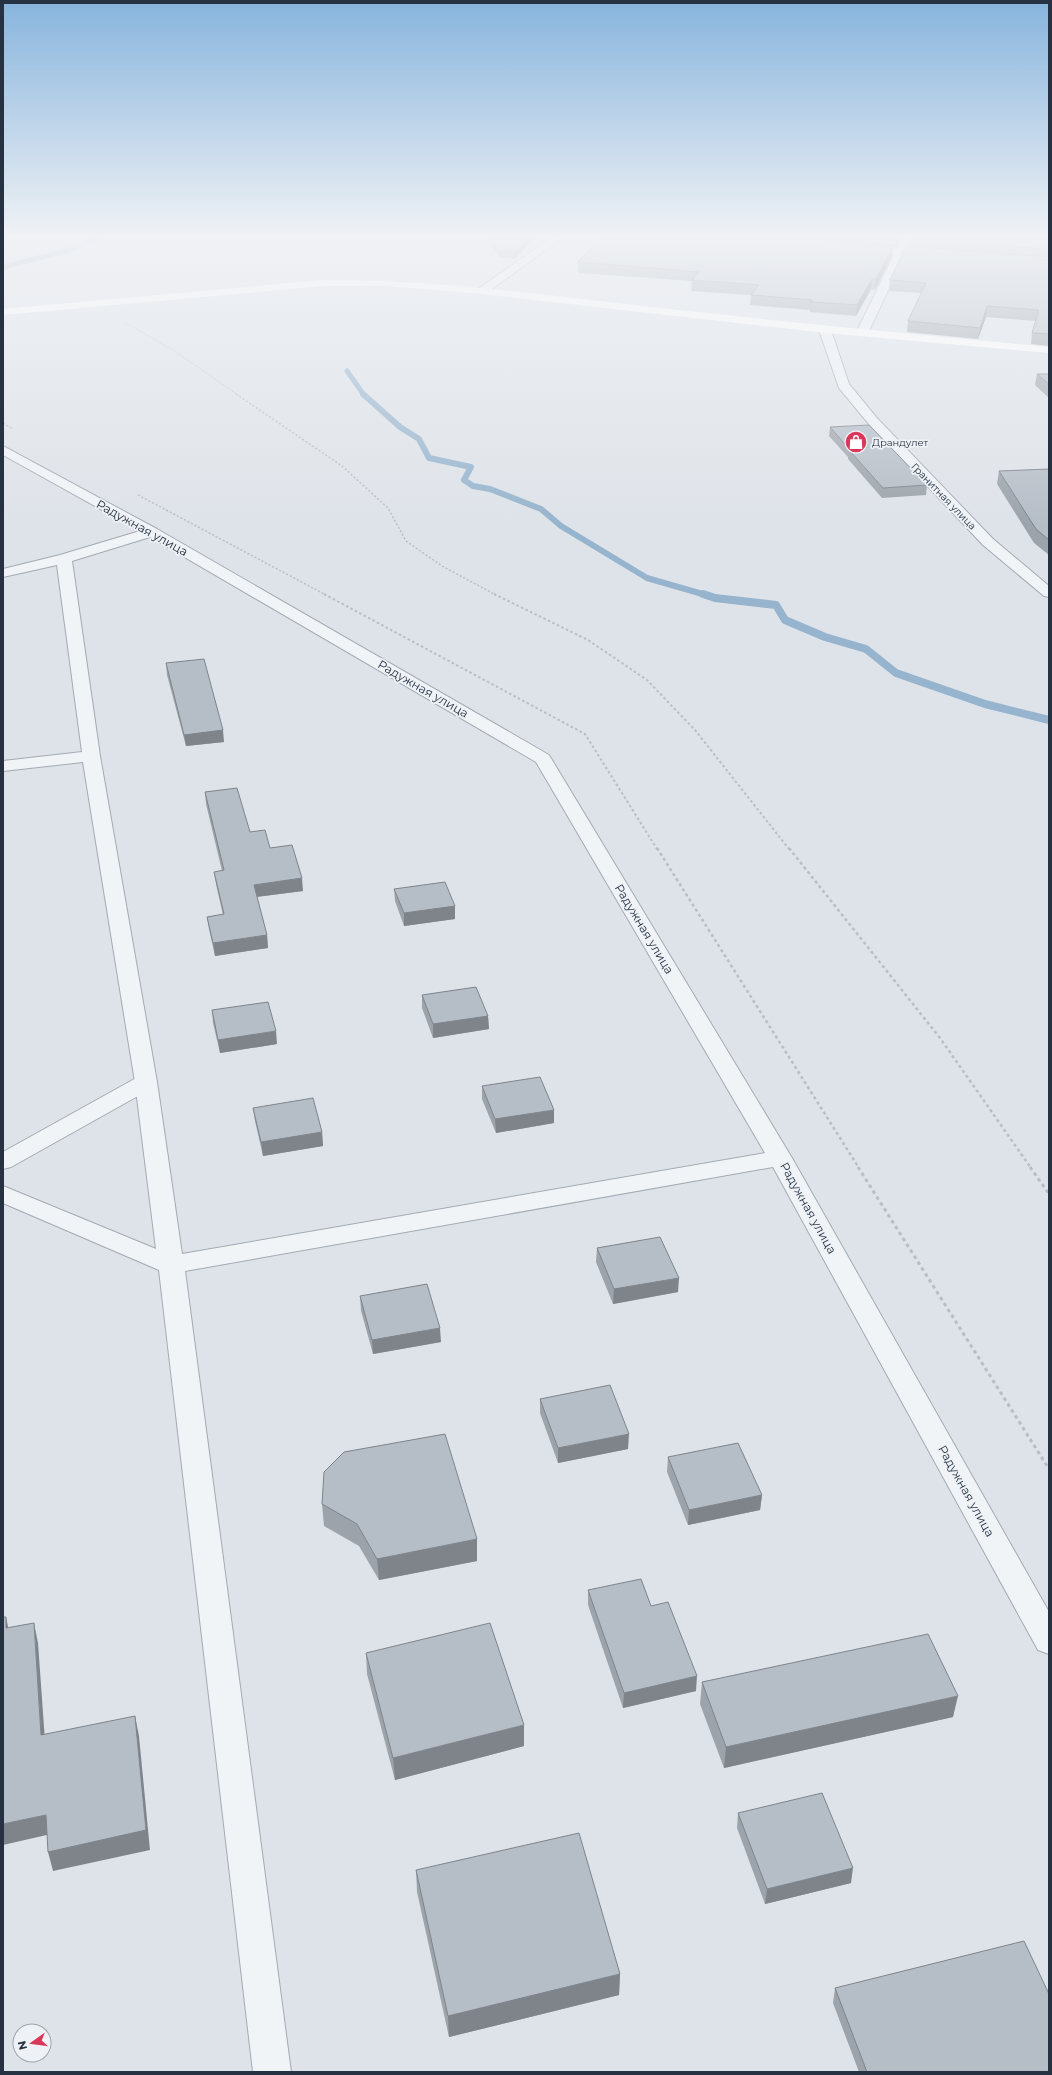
<svg xmlns="http://www.w3.org/2000/svg" width="1052" height="2075" font-family="Montserrat,sans-serif">
	<style>
		.lines { fill: none; stroke-linecap: round; stroke-linejoin: round }
		.stream-far2 { stroke: #96b4cd; stroke-width: 5 }
		.stream-far1 { stroke: #96b4cd; stroke-width: 6 }
		.stream { stroke: #96b4cd; stroke-width: 8 }
		.service-casing { stroke: #a3aab3; stroke-width: 2 }
		.minor-casing { stroke: #a3aab3; stroke-width: 2 }
		.path-far4 { stroke: #b8bec4; stroke-width: 1; stroke-dasharray: 1.5 1.5; stroke-linecap: butt }
		.path-far3 { stroke: #b8bec4; stroke-width: 1.5; stroke-dasharray: 2 2; stroke-linecap: butt }
		.path-far2 { stroke: #b8bec4; stroke-width: 2; stroke-dasharray: 2.5 2.5; stroke-linecap: butt }
		.path-far1 { stroke: #b8bec4; stroke-width: 2.5; stroke-dasharray: 3 3; stroke-linecap: butt }
		.path { stroke: #b8bec4; stroke-width: 3; stroke-dasharray: 3.5 3.5; stroke-linecap: butt }
		.service { fill: #f1f4f7; fill-rule: evenodd }
		.minor { fill: #f1f4f7; fill-rule: evenodd }
		.secondary { fill: #fff; fill-rule: evenodd }
		.wall { fill: #9ca3aa }
		.shaded-wall { fill: #7f848b }
		.building { fill: #b5bdc6; stroke: #7f848b }
		.labels { text-anchor: middle; stroke-width: 3.5; stroke-linejoin: round; paint-order: stroke }
		.far-poi-label { font-size: 10px; fill: #263241; stroke: #eef2f7; text-anchor: start }
		.far-street-label { font-size: 10px; fill: #263241; stroke: #eef2f7 }
		.street-label { font-size: 12px; fill: #263241; stroke: #eef2f7 }
	</style>
	<rect width="100%" height="100%" fill="#dee3e9"/>
	<g class="lines">
		<path class="stream-far2" d="M3,267L73,249L105,234
			M347,371L364,395"/>
		<path class="stream-far1" d="M363,394L400,427L419,439L429,458L471,467L464,480L473,486L490,489L541,509L561,526L647,578L706,595"/>
		<path class="stream" d="M703,594L715,598L776,605L785,620L825,637L866,649L896,673L985,704L1049,720"/>
		<g class="service-casing">
			<path id="service" d="M988,538L993,539L1049,586V597L1044,596L983,545L981,542L983,539Z
				M146,1075L154,1077L157,1082L154,1087L11,1167L3,1169V1152L138,1077Z"/>
		</g>
		<g class="minor-casing">
			<path id="minor" d="M343,234H395L391,237L344,240L339,237Z
				M557,234H568L486,293H478L477,291L478,289Z
				M904,234H914L906,250L932,252L937,255L932,258L904,256L868,333L866,335H858L856,333L894,255L863,253L858,250L863,247L897,250Z
				M825,327L831,330L849,384L876,417L993,539L995,542L993,545H983L868,423L839,388L819,330Z
				M3,446L157,529L549,755L792,1158L1049,1612V1654L1038,1650L773,1167L185,1271L291,2072H253L159,1270L3,1203V1186L156,1249L135,1082L83,762L3,771V761L82,752L57,565L3,577V569L60,555L140,531L3,455ZM150,537L536,762L765,1153L182,1254L157,1082L100,756L72,561Z"/>
		</g>
		<path class="path-far4" d="M126,323L176,352L238,395"/>
		<path class="path-far3" d="M236,394L342,466L388,508L406,541L442,566L496,595
			M3,423L13,429
			M138,495L326,595"/>
		<path class="path-far2" d="M324,594L585,734L657,849
			M494,594L588,640L647,680L695,730L789,849"/>
		<path class="path-far1" d="M657,848L859,1168
			M789,848L940,1038L1031,1168"/>
		<path class="path" d="M858,1167L1049,1469
			M1030,1167L1049,1194"/>
		<use href="#service" class="service"/>
		<use href="#minor" class="minor"/>
		<path class="secondary" d="M324,280C440,280 555,296 670,309C796,323 923,335 1049,347V353L825,333L482,294L387,286H324L3,315V309Z"/>
	</g>
	<path class="wall" d="M482,234H540L514,259L500,257Z
		M605,234H902L896,247H893L892,256L875,290L871,289L856,316L810,312V310L750,305L751,295L691,291L692,281L578,273V262Z
		M1049,234V346L1031,344L1032,333L1036,321L986,317L978,339L907,332L908,321L921,293L889,291L890,280L909,247V239Z
		M1037,374H1049V398L1035,385Z
		M830,427L927,485L926,495L882,498L848,459V457L829,436Z
		M1049,469V555L1034,543L997,484L999,471Z
		M166,663L224,742L186,746L167,675Z
		M205,792L250,832L270,848L303,891L257,897L267,935L268,948L215,956L209,929L207,917L223,915L216,884L214,872L222,871L206,804Z
		M394,889L455,906V919L404,926L395,901Z
		M422,995L488,1016L489,1029L433,1038L422,1008Z
		M212,1010L277,1044L220,1053L213,1023Z
		M482,1086L554,1110V1123L496,1133L482,1099Z
		M253,1108L322,1132L323,1146L263,1156L255,1121Z
		M597,1248L678,1292L613,1304L596,1262Z
		M360,1296L441,1342L373,1354L361,1311Z
		M540,1399L628,1449L558,1463L540,1413Z
		M668,1457L762,1495L760,1510L688,1525L667,1472Z
		M322,1504L477,1561L379,1580L359,1546L324,1526Z
		M588,1590L651,1606L696,1691L623,1708L588,1605Z
		M366,1653L524,1746L395,1780L367,1674Z
		M702,1682L953,1717L724,1768L700,1704Z
		M738,1813L851,1883L765,1904L737,1828Z
		M416,1870L620,1974L619,1995L449,2037L417,1892Z
		M835,1988L1049,2072H859L833,2003Z"/>
	<path class="shaded-wall" d="M533,234H540L514,259V252Z
		M899,234H902L896,247L897,237Z
		M893,246L892,256L875,290L876,279Z
		M872,279L871,289L856,316L857,305Z
		M987,306L986,317L978,339L980,328Z
		M223,730L224,742L186,746L184,735Z
		M302,878L303,891L255,897L254,885Z
		M455,906V919L404,926V913Z
		M267,935L268,948L215,956L213,943Z
		M488,1016L489,1029L433,1038V1024Z
		M276,1031L277,1044L220,1053L218,1040Z
		M554,1110V1123L496,1133L495,1119Z
		M322,1132L323,1146L263,1156L261,1142Z
		M679,1278L678,1292L613,1304L614,1289Z
		M440,1328L441,1342L373,1354L372,1340Z
		M629,1434L628,1449L558,1463V1448Z
		M762,1495L760,1510L688,1525L689,1510Z
		M477,1539V1561L379,1580L377,1559Z
		M6,1617L10,1636L6,1628Z
		M34,1623L38,1643L46,1755L41,1735Z
		M697,1676L696,1691L623,1708L624,1693Z
		M958,1696L953,1717L724,1768L726,1747Z
		M135,1716L139,1736L150,1850L53,1871L48,1852Z
		M524,1725V1746L395,1780L393,1758Z
		M46,1815L51,1834L3,1845V1824Z
		M853,1868L851,1883L765,1904L767,1889Z
		M620,1974L619,1995L449,2037L448,2016Z"/>
	<path class="building" d="M487,234H533L514,252L500,251Z
		M605,234H733L893,246L876,279H872L857,305L811,302L812,300L751,295L759,285L692,280L699,272L578,262Z
		M857,234H899L897,237Z
		M912,234H1049V249L909,239Z
		M906,246L1049,257V334L1032,333L1039,310L987,306L980,328L908,321L926,283L890,280Z
		M1037,374H1049V384Z
		M869,425L927,485L883,488L849,450H850L830,427Z
		M1049,469V540L1036,529L999,471Z
		M204,659L223,730L184,735L166,663Z
		M237,788L250,832L265,830L270,848L292,845L302,878L254,885L267,935L213,943L207,917L224,914L214,872L224,870L205,792Z
		M445,882L455,906L404,913L394,889Z
		M476,987L488,1016L433,1024L422,995Z
		M268,1002L276,1031L218,1040L212,1010Z
		M540,1077L554,1110L495,1119L482,1086Z
		M313,1098L322,1132L261,1142L253,1108Z
		M660,1237L679,1278L614,1289L597,1248Z
		M427,1284L440,1328L372,1340L360,1296Z
		M610,1385L629,1434L558,1448L540,1399Z
		M445,1434L477,1539L377,1559L357,1524L322,1504L324,1472L344,1452Z
		M738,1443L762,1495L689,1510L668,1457Z
		M641,1579L651,1606L668,1602L697,1676L624,1693L588,1590Z
		M3,1617H6V1628L34,1623L41,1735L135,1716L146,1830L48,1852L46,1815L3,1824Z
		M490,1623L524,1725L393,1758L366,1653Z
		M928,1634L958,1696L726,1747L702,1682Z
		M822,1793L853,1868L767,1889L738,1813Z
		M579,1833L620,1974L448,2016L416,1870Z
		M1024,1941L1049,1994V2072H867L835,1988Z"/>
	<linearGradient id="sky" x2="0" y2="1"><stop stop-color="#87b4dd"/><stop offset="0.45" stop-color="#f0f2f5"/><stop offset="1" stop-color="#f0f2f5" stop-opacity="0"/></linearGradient>
	<rect width="1052" height="525" fill="url(#sky)"/>
	<defs>
		<g id="shop-disc" transform="scale(1.15)"><circle r="9.5" fill="#da385a" stroke="#eef2f7"/><path d="M-5-2.5h2.3a2.7 3.5 0 0 1 5.4 0H5L5.5 6h-11ZM-1.5-2.5h3a1.5 2.3 0 0 0-3 0Z" fill="#fff"/></g>
	</defs>
	<g fill-rule="evenodd">
		<use href="#shop-disc" x="856" y="442"/>
	</g>
	<g class="labels">
		<g class="far-poi-label">
			<text x="872" y="446">Драндулет</text>
		</g>
		<g class="far-street-label">
			<text transform="translate(944 496) rotate(46)" y="4">Гранитная улица</text>
		</g>
		<g class="street-label">
			<text transform="translate(142 528) rotate(29)" y="4">Радужная улица</text>
			<text transform="translate(423 689) rotate(30)" y="4">Радужная улица</text>
			<text transform="translate(644 929) rotate(59)" y="4">Радужная улица</text>
			<text transform="translate(808 1208) rotate(61)" y="4">Радужная улица</text>
			<text transform="translate(966 1491) rotate(61)" y="4">Радужная улица</text>
		</g>
	</g>
	<rect width="1052" height="2075" fill="none" stroke="#263241" stroke-width="8"/>
	<g transform="translate(32 2043) rotate(256)"><circle r="19" fill="#eef2f7" stroke="#9ea5ae"/>
	<path d="M0-3L7 15L0 10L-7 15Z" fill="#da385a"/>
	<text y="-6" font-size="11" font-weight="bold" text-anchor="middle" fill="#263241">N</text>
	</g>
</svg>
